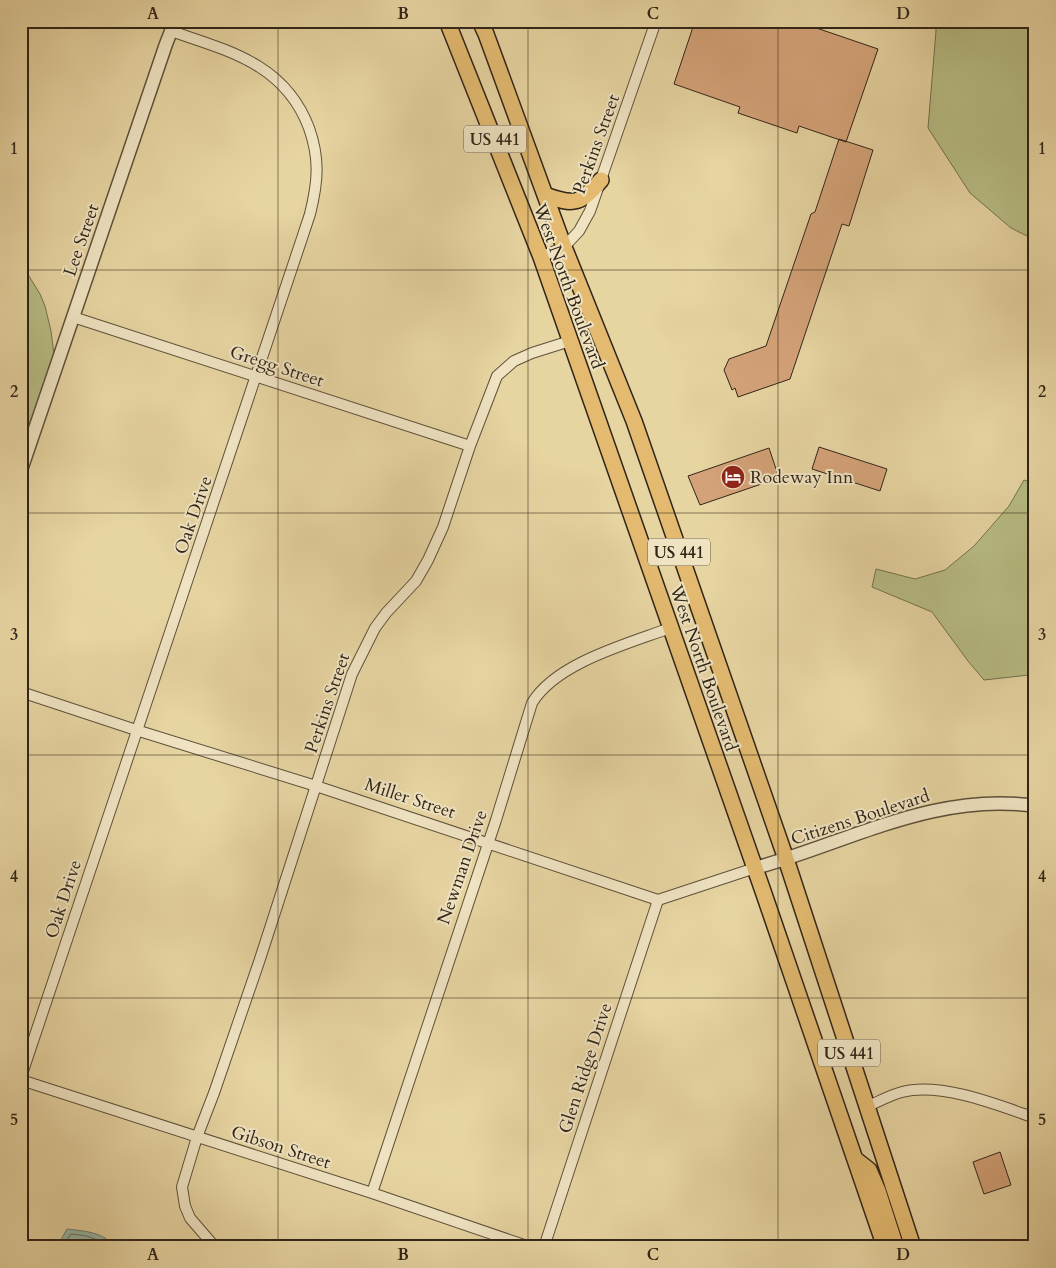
<svg xmlns="http://www.w3.org/2000/svg" width="1056" height="1268" font-family="Cardo,serif">
	<style>
		.green { fill: #b7bc83; stroke: #74704e }
		.water { fill: #96b8a7; stroke: #6e7d6e }
		.lines { fill: none; stroke-linecap: round; stroke-linejoin: round }
		.shore { stroke: #646e60; stroke-width: 1 }
		.building { fill: #d4a278; stroke: #312518 }
		.minor-casing { stroke: #5e513a; stroke-width: 12 }
		.tertiary-casing { stroke: #5e513a; stroke-width: 15 }
		.primary-casing { stroke: #312518; stroke-width: 18 }
		.minor { stroke: #efe3c2; stroke-width: 10 }
		.tertiary { stroke: #efe3c2; stroke-width: 12 }
		.primary { stroke: #e3ba70; stroke-width: 15 }
		.grid { fill: none; stroke: #312518; stroke-width: 1; stroke-opacity: 0.55 }
		.labels { text-anchor: middle; stroke-width: 4; stroke-linejoin: round; paint-order: stroke }
		.shield { fill: #efe3c2; stroke: #6a5e4b; stroke-width: 1 }
		.shield-label { font-size: 16px; font-weight: bold; fill: #312518 }
		.street-label { font-size: 18px; fill: #312518; stroke: #efe3c2 }
		.poi-label { font-size: 18px; fill: #312518; stroke: #efe3c2; text-anchor: start }
		.neatline { fill: none; stroke: #312518; stroke-width: 2 }
		.grid-label { font-size: 16px; text-anchor: middle; font-weight: bold; fill: #312518 }
	</style>
	<rect width="100%" height="100%" fill="#e6d4a1"/>
	<filter id="stains"><feTurbulence type="fractalNoise" baseFrequency=".004" numOctaves="4"/><feColorMatrix values="0 0 0 0 .2 0 0 0 0 .09 0 0 0 0 .02 0 0 0 .5 -.17"/></filter>
	<radialGradient id="worn" r=".72"><stop offset=".6" stop-color="#630" stop-opacity="0"/><stop offset="1" stop-color="#630" stop-opacity=".3"/></radialGradient>
	<path class="green" d="M935,21H1035V240L1011,228L970,193L928,128L936,31Z
		M21,263L40,294L45,306L51,331L54,355L21,451Z
		M1024,480L1035,484V672L1029,675L984,680L968,661L932,612L872,587L876,569L915,579L945,570L974,546L1009,506Z"/>
	<path class="water" d="M67,1229C84,1231 104,1232 115,1247H57Z"/>
	<g class="lines">
		<path class="shore" d="M62,1247L71,1234L87,1236L107,1244L109,1247"/>
	</g>
	<path class="building" d="M695,21H716L731,26L733,21H796L878,49L846,142L799,126L797,133L738,113L740,107L674,84Z
		M839,139L873,150L849,226L842,224L790,379L738,397L735,388L732,390L724,370L729,359L766,346L811,214L815,212Z
		M819,447L887,469L880,491L812,469Z
		M769,448L779,478L700,505L688,476Z
		M1000,1152L1011,1185L984,1194L973,1162Z"/>
	<g class="lines">
		<g class="minor-casing">
			<path id="minor" d="M541,257L564,247L579,231L590,211L656,21
				M73,317L470,446
				M21,692L136,730L316,786L658,900L755,868
				M21,1077C117,789 215,502 310,214C318,182 320,159 309,128C285,64 229,51 171,31
				M21,1080L372,1193L530,1247
				M866,1107C878,1102 890,1095 902,1092C941,1082 998,1105 1035,1118
				M372,1193L496,820L532,703C556,663 627,644 670,628
				M215,1247L190,1218L185,1206L182,1187L197,1137L214,1093L260,959L352,674L375,628L386,613L416,581L428,560L443,527L470,446L497,376L514,361L532,353L570,341
				M544,1247L658,900"/>
		</g>
		<g class="tertiary-casing">
			<path id="tertiary" d="M21,470L166,44L175,21
				M755,868C847,843 936,791 1035,806"/>
		</g>
		<g class="primary-casing">
			<path id="primary" d="M447,21L541,257L764,894L885,1247
				M480,21L486,34L564,247L634,421L786,859L913,1247
				M545,195C575,206 580,204 601,180
				M855,1159L869,1170L878,1191L896,1247"/>
		</g>
		<use href="#minor" class="minor"/>
		<use href="#tertiary" class="tertiary"/>
		<use href="#primary" class="primary"/>
	</g>
	<path class="grid" d="M278,21V1247M528,21V1247M778,21V1247M21,270H1035M21,513H1035M21,755H1035M21,998H1035"/>
	<defs>
		<g id="hotel-disc" transform="scale(1.25)"><circle r="9.5" fill="#8f2418" stroke="#efe3c2"/><path d="M-6-4.5h1.5V1H6V5H4.5V3h-9V5H-6ZM-4 0a1.8 1.8 0 1 1 3.6 0ZM.5 0V-2.5h3Q6-2.5 6 0Z" fill="#fff"/></g>
	</defs>
	<g fill-rule="evenodd">
		<use href="#hotel-disc" x="733" y="477"/>
	</g>
	<g class="labels">
		<g class="shield">
			<rect x="464" y="125.5" width="62" height="27" rx="4"/>
			<rect x="648" y="538.5" width="62" height="27" rx="4"/>
			<rect x="818" y="1039.5" width="62" height="27" rx="4"/>
		</g>
		<g class="shield-label">
			<text x="495" y="145">US 441</text>
			<text x="679" y="558">US 441</text>
			<text x="849" y="1059">US 441</text>
		</g>
		<g class="street-label">
			<text transform="translate(596 144) rotate(-70)" y="6">Perkins Street</text>
			<text transform="translate(81 240) rotate(-71)" y="6">Lee Street</text>
			<text transform="translate(569 286) rotate(70)" y="6">West North Boulevard</text>
			<text transform="translate(277 366) rotate(18)" y="6">Gregg Street</text>
			<text transform="translate(193 515) rotate(-71)" y="6">Oak Drive</text>
			<text transform="translate(704 668) rotate(71)" y="6">West North Boulevard</text>
			<text transform="translate(327 703) rotate(-71)" y="6">Perkins Street</text>
			<text transform="translate(410 798) rotate(18)" y="6">Miller Street</text>
			<text transform="translate(860 817) rotate(-18)" y="6">Citizens Boulevard</text>
			<text transform="translate(462 867) rotate(-71)" y="6">Newman Drive</text>
			<text transform="translate(63 899) rotate(-72)" y="6">Oak Drive</text>
			<text transform="translate(585 1068) rotate(-72)" y="6">Glen Ridge Drive</text>
			<text transform="translate(281 1147) rotate(18)" y="6">Gibson Street</text>
		</g>
		<g class="poi-label">
			<text x="750" y="483">Rodeway Inn</text>
		</g>
	</g>
	<rect width="1056" height="1268" fill="none" stroke="#e6d4a1" stroke-width="55"/>
	<rect x="28" y="28" width="1000" height="1212" class="neatline"/>
	<g class="grid-label">
		<text x="153" y="19">A</text>
		<text x="403" y="19">B</text>
		<text x="653" y="19">C</text>
		<text x="903" y="19">D</text>
		<text x="14" y="154">1</text>
		<text x="1042" y="154">1</text>
		<text x="14" y="397">2</text>
		<text x="1042" y="397">2</text>
		<text x="14" y="640">3</text>
		<text x="1042" y="640">3</text>
		<text x="14" y="882">4</text>
		<text x="1042" y="882">4</text>
		<text x="14" y="1125">5</text>
		<text x="1042" y="1125">5</text>
		<text x="153" y="1260">A</text>
		<text x="403" y="1260">B</text>
		<text x="653" y="1260">C</text>
		<text x="903" y="1260">D</text>
	</g>
	<rect width="100%" height="100%" filter="url(#stains)"/>
	<rect width="100%" height="100%" fill="url(#worn)"/>
</svg>
